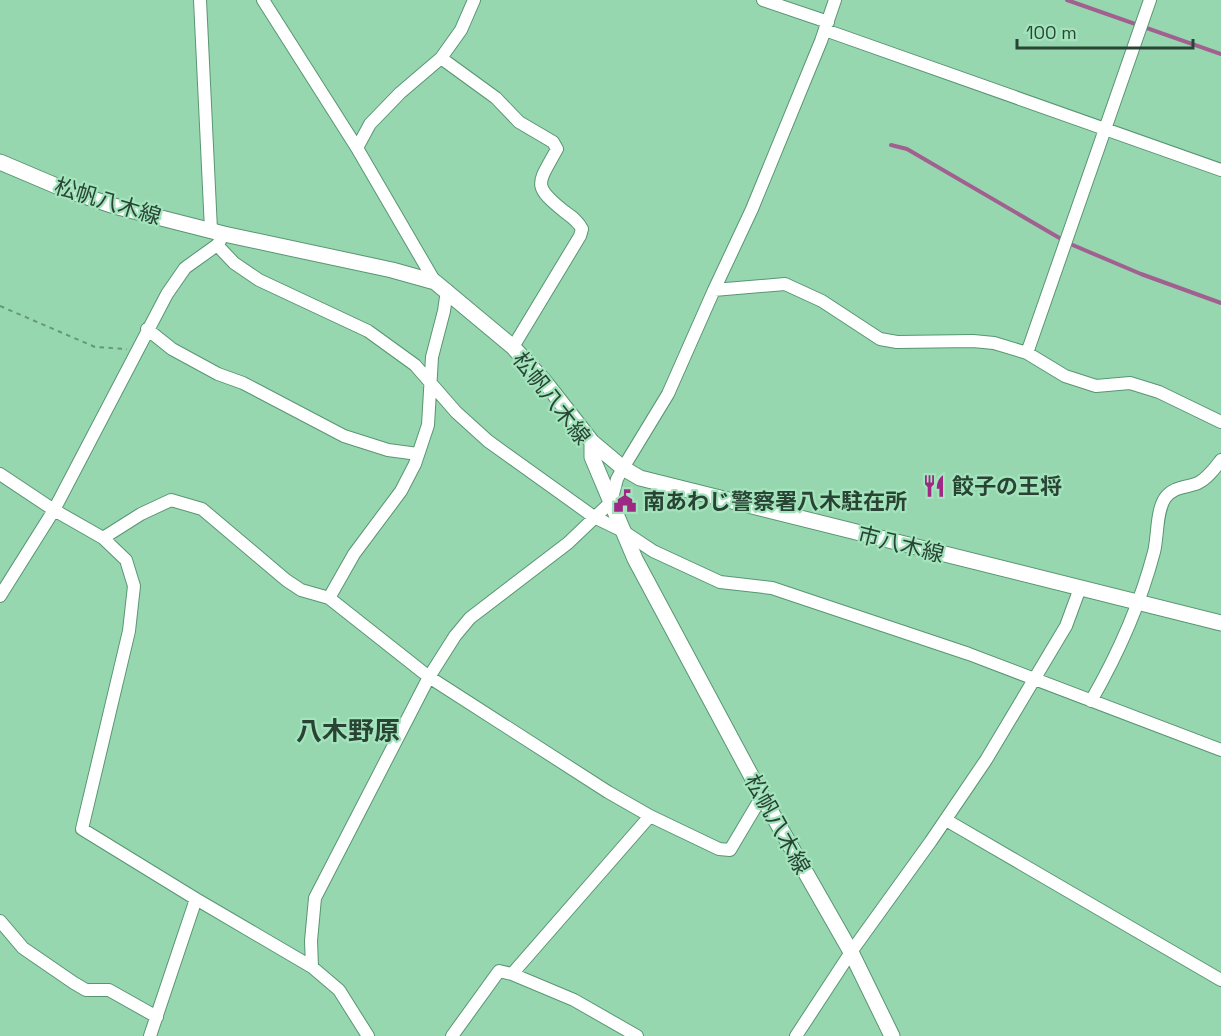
<svg xmlns="http://www.w3.org/2000/svg" width="1221" height="1036" font-family="'Space Grotesk','Noto Sans JP',sans-serif">
	<style>
		.lines { fill: none; stroke-linecap: round; stroke-linejoin: round }
		.stream { stroke: #a26090; stroke-width: 4 }
		.minor-casing { stroke: #589672; stroke-width: 14 }
		.major-casing { stroke: #589672; stroke-width: 17 }
		.path { stroke: #66977a; stroke-width: 2; stroke-dasharray: 4.5 4.5; stroke-linecap: butt }
		.minor { stroke: #fff; stroke-width: 12 }
		.major { stroke: #fff; stroke-width: 15 }
		.labels { text-anchor: middle; stroke-width: 4.5; stroke-linejoin: round; paint-order: stroke }
		.street-label { font-size: 22px; fill: #294434; stroke: #a3e4bc }
		.poi-label { font-size: 22px; font-weight: bold; fill: #294434; stroke: #a3e4bc; text-anchor: start }
		.quarter-label { font-size: 26px; font-weight: bold; fill: #294434; stroke: #a3e4bc }
	</style>
	<rect width="100%" height="100%" fill="#96d7b0"/>
	<g class="lines">
		<path class="stream" d="M1067,0L1221,54
			M891,145L907,149L1068,243L1141,274L1221,303"/>
		<g class="minor-casing">
			<path id="minor" d="M200,0L211,230
				M263,0L357,148L435,282
				M763,0L828,22
				M825,30L1221,170
				M441,58L496,98L519,122L553,142L557,149C538,184 531,185 565,212C572,217 578,221 582,229L580,236L513,347
				M357,148L370,124L400,93L441,58L461,30L474,0
				M217,245L234,263L259,280L368,331L415,365L456,412L488,441L594,517L623,531L653,551L720,582L772,588L969,654L1221,750
				M714,290L785,284L822,301L880,339L897,342L973,341L994,343L1027,353L1065,376L1096,386L1130,383L1159,392L1221,422
				M147,329L172,349L218,374L243,383L344,436L388,450L418,454
				M1027,353L1150,0
				M0,474L54,510L103,538L126,560L134,586L129,631L82,829L196,899L312,967
				M103,538L141,514L171,500L202,509L286,580L301,590L329,598L429,677L608,792L650,816L719,849L730,850L762,796
				M0,596L54,510L167,294L185,268L217,245L220,241
				M329,598L354,554L401,491L415,464L428,425L432,357L444,311L447,290
				M1091,701C1118,654 1140,605 1154,552C1158,536 1156,512 1165,498C1174,486 1186,488 1198,483C1208,478 1215,468 1221,460
				M946,820L1221,980
				M0,921L23,948L74,983L86,990H109L157,1017
				M512,974L574,1000L637,1036
				M150,1036L196,899
				M368,1036L339,990L312,967L311,941L315,898L429,677L455,636L470,618L568,543L611,502L617,479L623,468L668,394L714,290L752,209L821,41L835,0
				M452,1036L499,971L512,974L650,816
				M796,1036L851,952L931,841L986,760L1066,626L1080,588"/>
		</g>
		<g class="major-casing">
			<path id="major" d="M0,162L66,190L114,206L224,234L392,270L435,282L513,347L545,382L592,442L623,468L640,478L1221,623
				M592,442V457L635,559L762,796L851,952L892,1036"/>
		</g>
		<path class="path" d="M0,306L95,347L127,349"/>
		<use href="#minor" class="minor"/>
		<use href="#major" class="major"/>
	</g>
	<defs>
		<g id="restaurant-bare" transform="scale(1.8)"><path d="M-5-6h1v4h1v-4h1v4h1v-4h1v5L-1.5 .5V6h-2V.5L-5-1ZM5-6V6H3V1.5H1.5Q1.5-4 5-6Z" fill="#9d2985" stroke="#a3e4bc" stroke-width="2.5" paint-order="stroke"/></g>
		<g id="civic-bare" transform="scale(1.8)"><path d="M-.6-6.5H3V-4.5H.6V-3L4-1V1h2V6H-6V1h2V-1L-.6-3ZM-1.2 2.5V6h2.4V2.5Z" fill="#9d2985" stroke="#a3e4bc" stroke-width="2.5" paint-order="stroke"/></g>
	</defs>
	<g fill-rule="evenodd">
		<use href="#restaurant-bare" x="934" y="486"/>
		<use href="#civic-bare" x="625" y="501"/>
	</g>
	<g class="labels">
		<g class="street-label">
			<text transform="translate(108 201) rotate(17)" y="8">松帆八木線</text>
			<text transform="translate(552 398) rotate(52)" y="8">松帆八木線</text>
			<text transform="translate(901 544) rotate(14)" y="8">市八木線</text>
			<text transform="translate(778 824) rotate(61)" y="8">松帆八木線</text>
		</g>
		<g class="poi-label">
			<text x="952" y="494">餃子の王将</text>
			<text x="643" y="509">南あわじ警察署八木駐在所</text>
		</g>
		<g class="quarter-label">
			<text x="348" y="740">八木野原</text>
		</g>
	</g>
	<path d="M1017 39v9h176v-9" fill="none" stroke="#294434" stroke-width="3"/>
	<text x="1026" y="39" font-size="18" fill="#294434" stroke="#a3e4bc" stroke-width="4.5" paint-order="stroke">100 m</text>
</svg>
